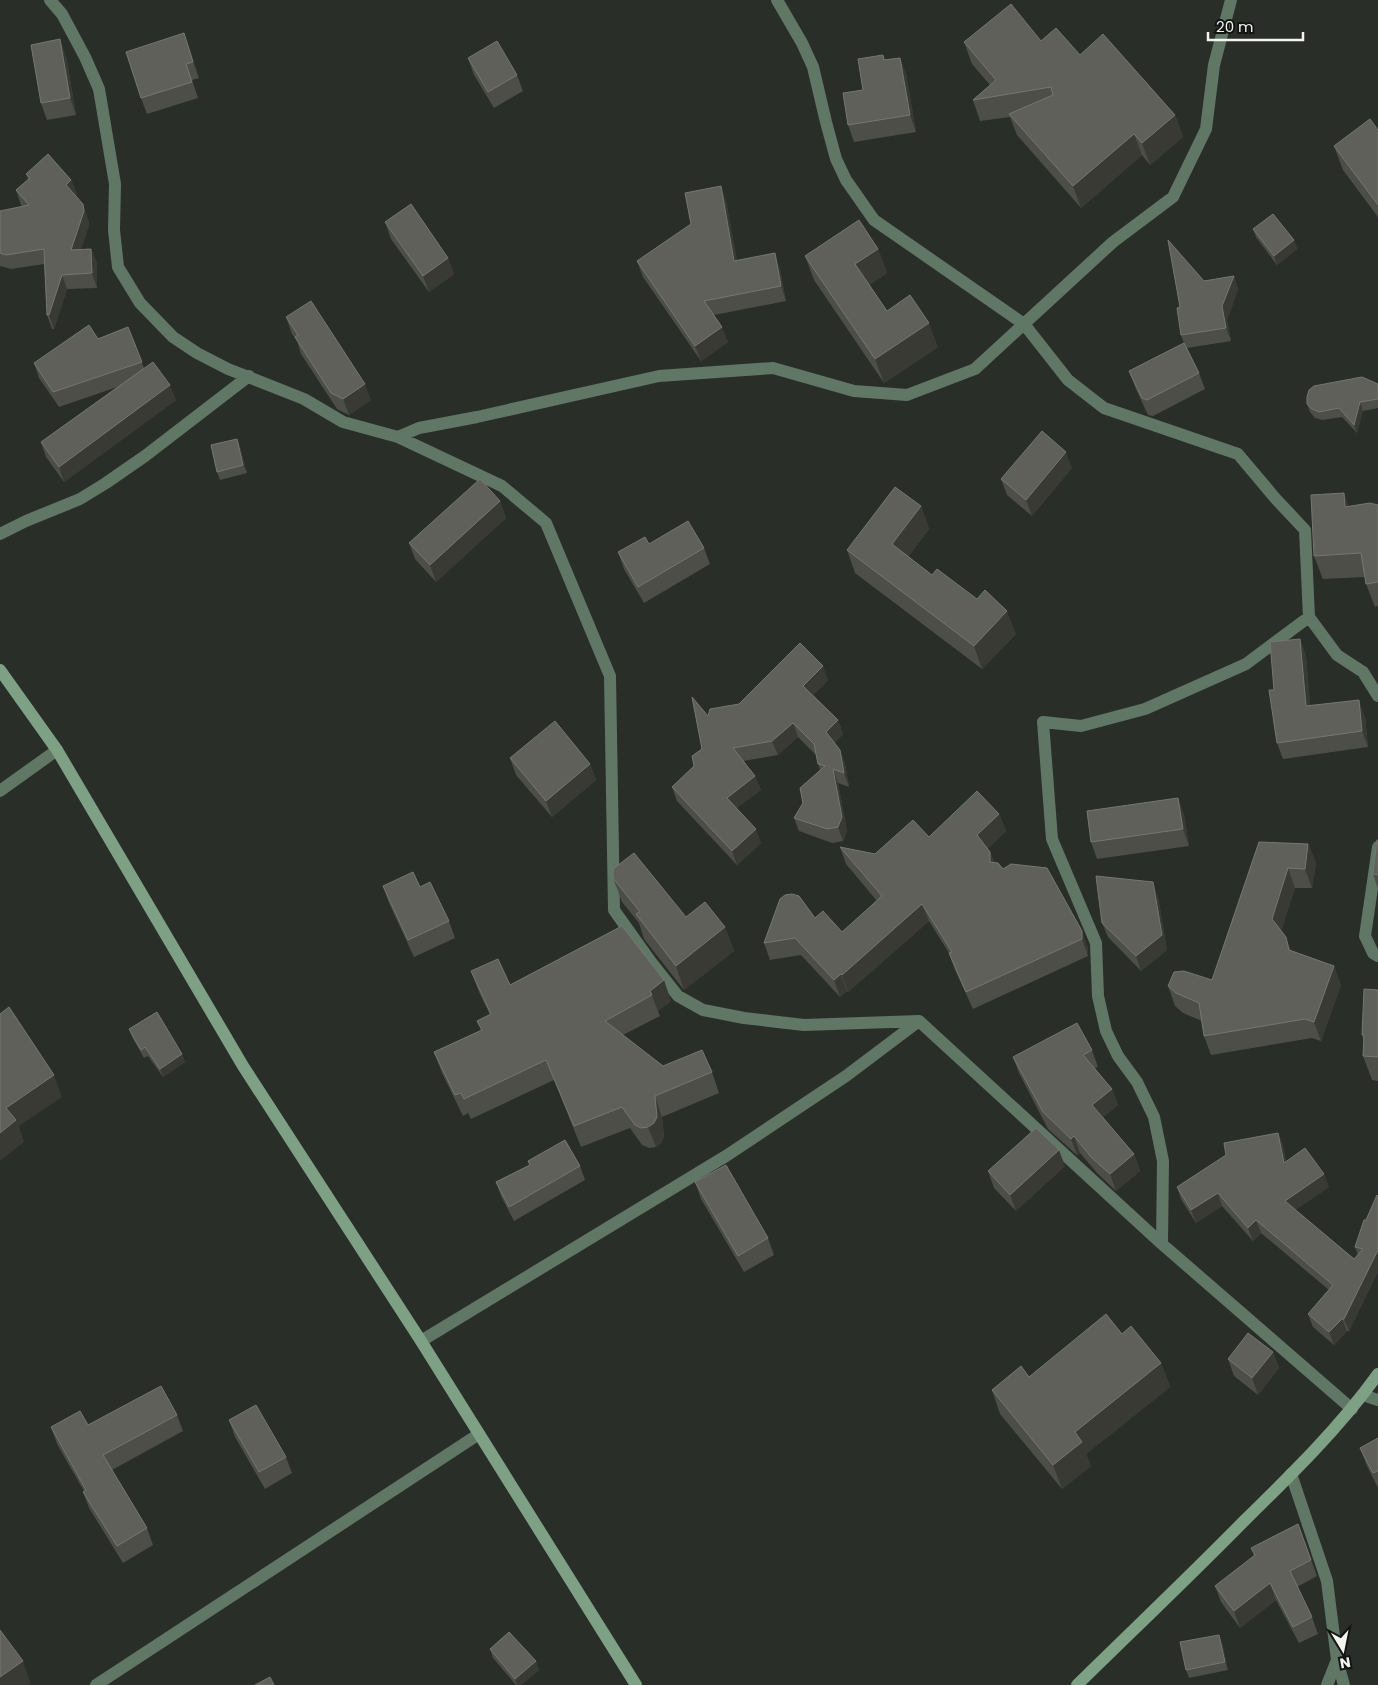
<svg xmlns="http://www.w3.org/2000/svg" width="1378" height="1685" font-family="Poppins,sans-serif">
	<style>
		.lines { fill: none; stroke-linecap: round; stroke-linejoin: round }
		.street { stroke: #617765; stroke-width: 12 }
		.secondary { stroke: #7ea185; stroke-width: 12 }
		.wall { fill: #4d4e48 }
		.shaded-wall { fill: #383a33 }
		.building { fill: #5f605a; stroke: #767771 }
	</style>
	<rect width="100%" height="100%" fill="#2a2e28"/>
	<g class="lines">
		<path class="street" d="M50,0L62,14L85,57L99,89L115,184L114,230L118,267L140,303L173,337L197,353L228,369L304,399L343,422L398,437L419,428L477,417L659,376L773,368L854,391L907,395L975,369L1113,242L1173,197L1206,129L1214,65L1231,0
			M777,0L802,43L813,67L826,122L836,159L846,180L874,220L1024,324L1068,380L1104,408L1238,454L1275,498L1305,530L1309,617L1337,655L1363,672L1378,696
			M398,437L502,486L546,523L610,676L614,910L651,962L678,996L703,1010L744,1018L804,1025L919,1021L1162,1244L1352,1409
			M0,534L26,521L80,499L106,483L145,456L249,376
			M0,791L57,750
			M1378,847L1365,936L1373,953L1378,956
			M1162,1244L1163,1161L1154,1117L1137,1082L1118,1056L1106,1031L1098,996L1096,943L1052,839L1043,722L1081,726L1145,709L1246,664L1309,617
			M421,1341L726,1156L846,1076L919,1021
			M1363,1395L1378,1400
			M1291,1474L1327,1581L1337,1660L1327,1685
			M1337,1660L1344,1685
			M96,1685L479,1434"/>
		<path class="secondary" d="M0,670L57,750L243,1066L421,1341L636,1685
			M1077,1685C1133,1630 1190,1576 1245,1520C1292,1474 1340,1427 1378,1374"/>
	</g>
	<path class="wall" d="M184,33L199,78L192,80L198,98L147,114L141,98Z
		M1041,41L1080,55L1175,115L1183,137L1150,165L1142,155L1081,208L1017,135L1010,117L980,121L973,100L990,85L972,64L964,42Z
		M883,55L885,60L900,58L906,74L916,132L854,142L848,125L863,90Z
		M66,56L76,115L47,120L41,103Z
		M468,58L517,75L523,91L494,108L474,75Z
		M1378,130V217L1343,170L1334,146Z
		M26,174L71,180L77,194L75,196L88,219L89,225L81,249H91L97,263V288L67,289L54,329H52L47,315L44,264L11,269L0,266V211L23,207L21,205L16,190L28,179Z
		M726,201L737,261L780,269L786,301L714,315L728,342L701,361L643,277L637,261Z
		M385,222L448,258L454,274L429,292L391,239Z
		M1253,229L1294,240L1297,249L1277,265L1256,237Z
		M878,249L887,273L869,285L887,311L938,347L884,383L814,280L805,256Z
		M1234,276L1238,289L1227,320L1231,341L1187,348L1199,373L1205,389L1153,416L1148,415L1135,387L1129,371L1185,346L1181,335L1180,307L1204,281Z
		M286,317L371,400L349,415L337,409L301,354L297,341L292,334Z
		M128,327L144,368L176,400L64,482L46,457L41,442L117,387L59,407L39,378L34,363Z
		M1378,384V408L1363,411L1357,433L1342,417L1322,420L1315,418L1310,412L1307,404Z
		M237,439L240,447L247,473L220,480L217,472Z
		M1072,468L1032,516L1007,495L1001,479Z
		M500,501L506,518L436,582L415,559L409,543Z
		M1378,505V606L1375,607L1366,584L1365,577L1323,579L1314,556L1349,506Z
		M921,506L929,529L908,557L932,575L977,599L1016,634L982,669L855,573L847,550Z
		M649,544L704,548L710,564L644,603L624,569L618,552Z
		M1300,639L1306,656L1310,706L1365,717L1368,747L1283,759L1277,743L1274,690Z
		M828,680L813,695L838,720L843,734L834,743L840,750L845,764L849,787L838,783L847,831L843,841L832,843L799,831L794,818L803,803L820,770L816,755L798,737L778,755L743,761L755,776L761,790L736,808L761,843L737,865L677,801L672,787L694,766L702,749L708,716L739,704Z
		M510,758L590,764L596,780L552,817L516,775Z
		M1178,798L1184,815L1189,846L1097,859L1091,842Z
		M999,814L1006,831L987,849L990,852L994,862L1003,869L1047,868L1088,948V956L973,1009L955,970L949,953L929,921L848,992L847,991L840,997L801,955L770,960L764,943L815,918L842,932L877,901L846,864L840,847L875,854Z
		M1378,840V889L1373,874Z
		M1259,842L1308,844L1316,863L1312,888H1295L1281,931L1291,951L1334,966L1341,985L1321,1041L1312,1038L1211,1055L1204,1036L1202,1021L1183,1013L1175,1006L1168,986L1212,980Z
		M613,878L686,917L725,927L734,951L684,990L644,939L639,923L622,902Z
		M383,886L449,921L455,938L414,957L389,903Z
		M1158,897L1167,950L1141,971L1108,937L1102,923Z
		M622,926L671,1001L658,1011L660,1016L623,1035L663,1066L712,1072L719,1093L662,1117L664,1137L661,1143L656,1147L649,1148L642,1145L630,1128L581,1147L554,1080L471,1119L468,1113L463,1116L442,1073L434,1052L481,1030L477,1021L490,1015L479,992L471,971L510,985Z
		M1378,990V1081L1372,1080L1363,1056L1364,1041L1362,1035Z
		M129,1029L182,1054L185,1062L163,1077L148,1056L144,1058L132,1037Z
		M1092,1050L1098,1067L1095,1068L1112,1089L1118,1105L1103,1117L1134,1154L1140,1171L1116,1191L1097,1173L1080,1153L1077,1155L1048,1129L1019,1073L1013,1057Z
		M1278,1133L1283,1145L1286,1162L1329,1187L1295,1210L1354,1259L1358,1255L1355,1247L1378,1196V1272L1349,1331H1347L1334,1345L1313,1327L1308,1314L1329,1290L1261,1233L1253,1241L1222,1206L1196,1223L1181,1199L1177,1187Z
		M528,1161L580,1166L585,1180L514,1221L501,1196L496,1182L530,1165Z
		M1065,1166L1016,1211L994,1188L988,1171Z
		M695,1182L768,1238L774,1255L744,1272L701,1199Z
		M1122,1334L1161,1363L1170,1387L1086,1454L1091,1466L1062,1489L1000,1414L992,1390L1029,1377Z
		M1273,1352L1279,1368L1258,1395L1234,1376L1228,1359Z
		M177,1415L183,1431L112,1470L147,1528L153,1545L123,1563L89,1508L83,1492L84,1491L57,1444L51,1427L88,1425Z
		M229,1420L286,1457L292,1473L265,1489L235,1437Z
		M1378,1438V1488L1366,1464L1360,1448Z
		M1298,1524L1317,1576L1297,1587L1312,1617L1318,1634L1299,1643L1276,1600L1240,1628L1221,1602L1215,1586L1254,1556L1251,1548Z
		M1222,1643L1228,1670L1189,1678L1186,1670Z
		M490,1649L536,1661L539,1670L521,1685H516L493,1658Z"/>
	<path class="shaded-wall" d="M184,33L190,49L199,78L193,62Z
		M60,39L66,56L76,115L70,98Z
		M900,58L906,74L916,132L910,115Z
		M1175,115L1183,137L1150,165L1142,143Z
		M1134,134L1142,155L1081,208L1073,186Z
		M71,180L77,194L71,199L66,185Z
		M721,186L726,201L740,276L734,261Z
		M83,204L88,219L89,225L76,264L71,250Z
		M1294,240L1297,249L1277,265L1274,256Z
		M91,249L97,263V288L92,273Z
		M878,249L887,273L864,289L855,264Z
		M775,253L780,269L786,301L781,286Z
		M448,258L454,274L429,292L423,276Z
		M62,275L67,289L54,329L49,315Z
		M1234,276L1238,289L1227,320L1231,341L1226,328L1222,306Z
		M929,323L938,347L884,383L875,359Z
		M722,327L728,342L701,361L695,346Z
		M365,384L371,400L349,415L343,399Z
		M170,385L176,400L64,482L59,467Z
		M1360,402L1363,411L1357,433L1354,425Z
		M237,439L240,447L247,473L243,465Z
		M1066,452L1072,468L1032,516L1026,500Z
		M1344,493L1353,516L1345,507Z
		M500,501L506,518L436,582L430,565Z
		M921,506L929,529L900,567L892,544Z
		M1007,611L1016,634L982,669L974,646Z
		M1300,639L1306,656L1312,723L1306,706Z
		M823,666L828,680L808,700L803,686Z
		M1359,700L1365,717L1368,747L1362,731Z
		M838,720L843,734L831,746L826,732Z
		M793,723L798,737L778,755L772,741Z
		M840,750L845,764L849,787L844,773Z
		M590,764L596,780L552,817L546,801Z
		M833,769L838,783L847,831L843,841L838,827Z
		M755,776L761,790L732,812L727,798Z
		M1178,798L1184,815L1189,846L1183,829Z
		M999,814L1006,831L984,853L977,835Z
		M756,829L761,843L737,865L732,851Z
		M1308,844L1316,863L1312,888L1305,869Z
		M990,852L996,869L990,862Z
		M1288,868L1295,888L1279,938L1272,919Z
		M1153,882L1158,897L1167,950L1141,971L1136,956Z
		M922,904L929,921L848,992L842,975Z
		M725,927L734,951L684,990L676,966Z
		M1082,931L1088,948V956L1082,939Z
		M1286,937L1294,957L1289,950Z
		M1334,966L1341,985L1321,1041L1314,1022Z
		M841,974L847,991L840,997L834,980Z
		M664,980L671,1001L658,1011L650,991Z
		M182,1054L185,1062L163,1077L160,1069Z
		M54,1075L62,1097L19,1126L24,1142L0,1161V1133L6,1108Z
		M1112,1089L1118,1105L1098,1121L1092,1105Z
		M655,1096L662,1117L664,1137L661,1143L656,1147L648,1127Z
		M1278,1133L1283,1145L1288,1175L1284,1163Z
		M1074,1136L1080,1153L1077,1155L1071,1139Z
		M1059,1150L1065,1166L1016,1211L1010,1195Z
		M1134,1154L1140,1171L1116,1191L1110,1174Z
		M1324,1174L1329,1187L1289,1214L1285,1201Z
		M1218,1193L1222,1206L1196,1223L1191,1210Z
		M1256,1220L1261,1233L1253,1241L1248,1228Z
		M1378,1250V1272L1349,1331L1344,1319Z
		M1342,1319L1347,1331L1334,1345L1329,1332Z
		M1273,1352L1279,1368L1258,1395L1252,1378Z
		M1161,1363L1170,1387L1086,1454L1091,1466L1062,1489L1053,1465L1075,1432Z
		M1270,1583L1276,1600L1240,1628L1234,1611Z
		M1219,1635L1222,1643L1228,1670L1225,1662Z
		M23,1661L31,1684L29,1685H0V1677Z
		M536,1661L539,1670L521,1685H517L515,1679Z"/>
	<path class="building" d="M1011,4L1041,41L1056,28L1080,55L1103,34L1175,115L1142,143L1134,134L1073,186L1009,114L1053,95L1051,87L973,100L996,80L964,42Z
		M184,33L193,62L186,64L192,82L141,98L126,52Z
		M60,39L70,98L41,103L31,45Z
		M497,41L517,75L488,92L468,58Z
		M883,55L884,60L900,58L910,115L848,125L843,93L863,90L858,59Z
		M1370,119L1378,130V205L1334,146Z
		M48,154L71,180L66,185L83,204L84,211L71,250L91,249L92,273L62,275L49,315H47L44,249L6,255L0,253V211L29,205L16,190L30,178L26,174Z
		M721,186L734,261L775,253L781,286L704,301L722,327L695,346L637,261L691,224L685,193Z
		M411,204L448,258L423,276L385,222Z
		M1273,214L1294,240L1274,256L1253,229Z
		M859,220L878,249L855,264L887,311L910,295L929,323L875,359L805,256Z
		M1168,240L1204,281L1234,276L1222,306L1226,328L1181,335L1177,308L1180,307Z
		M311,301L365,384L343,399L331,393L295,337L298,335L286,317Z
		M89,325L98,339L128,327L142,362L53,392L34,363Z
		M1184,343L1199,373L1147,400L1142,398L1129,371Z
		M153,362L170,385L59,467L41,442Z
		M1362,377L1378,384V399L1360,402L1354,425L1339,408L1319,412L1312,409L1307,404V397L1309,390L1314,386Z
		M1042,431L1066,452L1026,500L1001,479Z
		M237,439L243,465L217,472L211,445Z
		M480,479L500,501L430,565L409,543Z
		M895,487L921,506L892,544L932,575L937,569L977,599L985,590L1007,611L974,646L847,550Z
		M1344,493L1345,507L1370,503L1378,505V582L1366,584L1361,553L1314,556L1311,495Z
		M688,521L704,548L638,587L618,552L645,537L649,544Z
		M1300,639L1306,706L1359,700L1362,731L1277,743L1269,690H1274L1270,642Z
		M800,643L823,666L803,686L838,720L826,732L840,750L844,773L833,769L842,817L838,827L827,829L794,818L803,803L800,788L825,766L818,764L814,744L793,723L772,741L733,748L755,776L727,798L756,829L732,851L672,787L694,766L692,756L702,749L692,697L708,716L710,709L739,704Z
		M555,721L590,764L546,801L510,758Z
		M977,791L999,814L977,835L990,852V862L998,863L1003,869L1011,864L1047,868L1082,931V939L966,992L949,953L952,952L922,904L842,975L841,974L834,980L795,938L764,943L780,899L785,895L792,894L799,896L815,918L823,911L842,932L882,896L840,847L875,854L913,820L929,837Z
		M1178,798L1183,829L1091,842L1087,811Z
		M1377,840H1378V875L1373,874Z
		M1259,842L1308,844L1305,869L1288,868L1272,919L1286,937L1289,950L1334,966L1314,1022L1305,1019L1204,1036L1199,1003L1176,993L1168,986L1174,972L1184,971L1212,980Z
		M634,853L686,917L705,902L725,927L676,966L636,914L640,912L613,878V869Z
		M413,872L420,887L430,882L449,921L408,940L383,886Z
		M1096,876L1153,882L1162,935L1136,956L1102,923Z
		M622,926L664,980L650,991L652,995L605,1021L663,1066L702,1050L712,1072L655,1096L657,1117L654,1123L648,1127L641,1128L635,1125L622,1107L574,1126L546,1060L464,1099L461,1093L455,1095L434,1052L482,1030L477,1021L491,1014L471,971L498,959L510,985Z
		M1364,989L1378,990V1057L1363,1056L1364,1035H1362Z
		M9,1007L54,1075L6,1108L16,1120L0,1133V1014Z
		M157,1012L182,1054L160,1069L145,1047L141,1050L129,1029Z
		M1077,1023L1092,1050L1083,1055L1112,1089L1092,1105L1134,1154L1110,1174L1091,1157L1074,1136L1071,1139L1043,1112L1013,1057Z
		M1036,1128L1059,1150L1010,1195L988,1171Z
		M1278,1133L1284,1163L1305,1148L1324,1174L1285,1201L1354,1259L1363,1249L1355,1247L1364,1220H1366L1377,1195L1378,1196V1250L1344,1319H1342L1329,1332L1308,1314L1333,1285L1256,1220L1248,1228L1218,1193L1191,1210L1177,1187L1226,1155L1224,1143Z
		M565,1140L580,1166L509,1207L496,1182L530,1165L528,1161Z
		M726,1165L768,1238L738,1256L695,1182Z
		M1106,1314L1122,1334L1131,1326L1161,1363L1075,1432L1082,1442L1053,1465L992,1390L1021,1366L1029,1377Z
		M1248,1333L1273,1352L1252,1378L1228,1359Z
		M161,1386L177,1415L103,1455L147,1528L117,1546L83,1492L86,1490L51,1427L80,1411L88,1425Z
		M256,1405L286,1457L259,1472L229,1420Z
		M1378,1438V1471L1373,1473L1360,1448Z
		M1298,1524L1311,1560L1290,1571L1312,1617L1293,1627L1270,1583L1234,1611L1215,1586L1255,1555L1251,1548Z
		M0,1630L23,1661L0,1677Z
		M509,1632L536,1661L515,1679L490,1649Z
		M1219,1635L1225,1662L1186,1670L1180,1642Z
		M270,1677L274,1685H255Z"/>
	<g transform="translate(1343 1650) rotate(170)" stroke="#141513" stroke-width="4" paint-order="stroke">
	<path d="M0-4L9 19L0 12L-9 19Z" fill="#f2f4f0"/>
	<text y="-8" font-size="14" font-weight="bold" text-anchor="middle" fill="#f2f4f0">N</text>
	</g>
	<path d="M1208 32v8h95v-8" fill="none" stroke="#f2f4f0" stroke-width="2.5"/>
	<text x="1216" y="32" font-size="15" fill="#f2f4f0" stroke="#141513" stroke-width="4" paint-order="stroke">20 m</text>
</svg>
